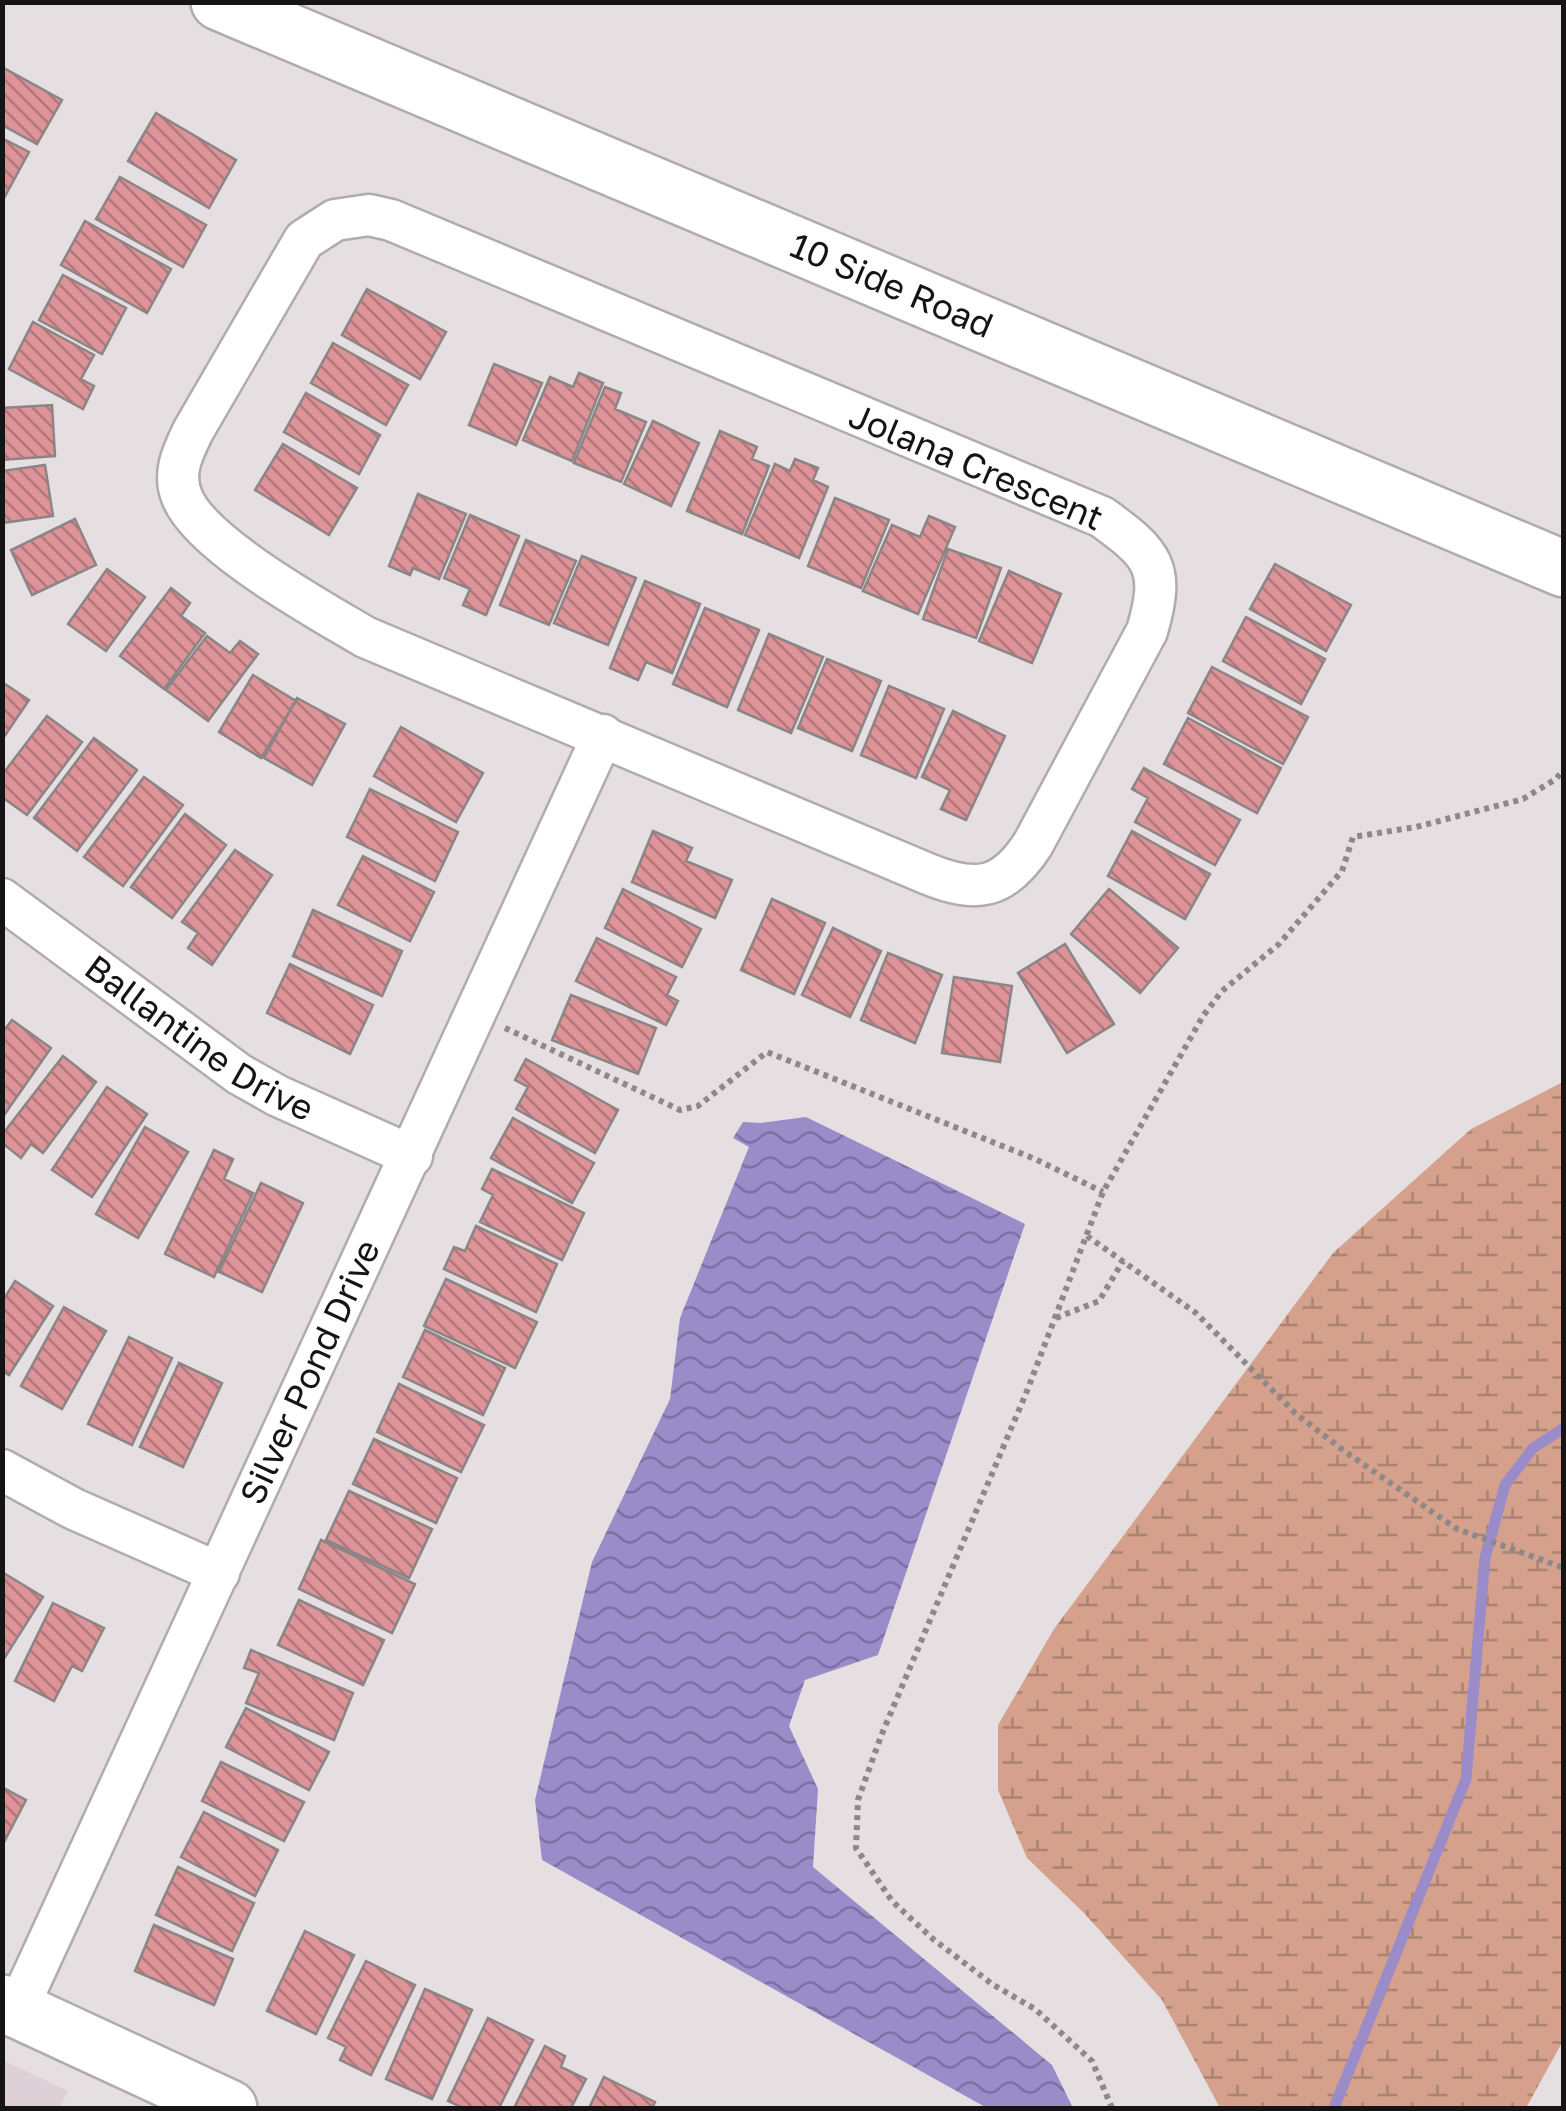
<svg xmlns="http://www.w3.org/2000/svg" width="1566" height="2111" font-family="'Golos Text',sans-serif">
	<style>
		.built { fill: #ddd0d6 }
		.wetland { fill: url(#wetland-marsh) }
		.water { fill: url(#water-waves) }
		.lines { fill: none; stroke-linecap: round; stroke-linejoin: round }
		.stream { stroke: #9a8cc9; stroke-width: 11 }
		.building { fill: url(#building-back-hatch); stroke: #8b8585; stroke-width: 2.5 }
		.street-casing { stroke: #b0abad; stroke-width: 45 }
		.secondary-casing { stroke: #b0abad; stroke-width: 60 }
		.path { stroke: #8d898b; stroke-width: 6; stroke-dasharray: 5 5; stroke-linecap: butt }
		.street { stroke: #fff; stroke-width: 40 }
		.secondary { stroke: #fff; stroke-width: 55 }
		.labels { text-anchor: middle; stroke-width: 8; stroke-linejoin: round; paint-order: stroke }
		.street-label { font-size: 35px; fill: #151314; stroke: #fff }
	</style>
	<defs>
		<pattern id="wetland-marsh" width="20" height="14" patternUnits="userSpaceOnUse" patternTransform="scale(2.5)"><rect width="20" height="14" fill="#d5a18c"/><path d="M1 5h8M5 5V1M11 12h8M15 12V8" fill="none" stroke="#ac8271"/></pattern>
		<pattern id="water-waves" width="16" height="10" patternUnits="userSpaceOnUse" patternTransform="scale(2.5)"><rect width="16" height="10" fill="#9a8cc9"/><path d="M0 5q4-4 8 0t8 0" fill="none" stroke="#7c71a2"/></pattern>
		<pattern id="building-back-hatch" width="6" height="6" patternUnits="userSpaceOnUse" patternTransform="scale(2.5)"><rect width="6" height="6" fill="#dd9398"/><path d="M-1 5l2 2M0 0l6 6M5-1l2 2" fill="none" stroke="#b2777b"/></pattern>
	</defs>
	<rect width="100%" height="100%" fill="#e5dfe2"/>
	<path class="built" d="M3,2060L68,2091L60,2108H3Z"/>
	<path class="wetland" d="M1563,1082V2041L1526,2108H1220L1162,2000L1084,1913L1027,1858L998,1790V1725L1054,1629L1333,1253L1471,1129Z"/>
	<path class="water" d="M806,1117L1025,1224L878,1655L805,1680L789,1726L818,1789L813,1867L1052,2065L1073,2108H987L542,1860L535,1800L592,1562L670,1399L680,1318L749,1147L733,1138L743,1122L761,1123Z"/>
	<g class="lines">
		<path class="stream" d="M1334,2108L1466,1779L1485,1558L1505,1485L1533,1448L1564,1428"/>
	</g>
	<path class="building" d="M2,67L62,100L37,144L2,125Z
		M156,113L236,160L209,208L128,161Z
		M2,138L29,152L3,200H2Z
		M120,177L206,225L183,267L96,219Z
		M85,221L171,269L147,313L61,265Z
		M63,275L126,308L102,354L39,320Z
		M367,289L446,332L420,379L342,335Z
		M33,322L94,355L81,379L94,386L83,409L9,369Z
		M333,343L408,385L386,425L311,383Z
		M494,364L542,383L516,445L469,425Z
		M579,373L603,383L572,461L523,440L550,377L573,387Z
		M605,387L621,393L615,409L646,422L621,482L574,463Z
		M306,393L380,435L359,474L284,432Z
		M52,405L55,456L2,460V408Z
		M653,421L699,443L671,506L624,484Z
		M720,431L757,447L752,459L769,466L742,534L687,511Z
		M283,444L357,488L329,535L255,490Z
		M795,459L818,468L813,480L828,487L799,558L745,535L775,464L790,471Z
		M45,465L53,516L2,523V471Z
		M418,494L466,514L439,579L413,568L410,575L389,566Z
		M835,498L889,520L861,588L808,566Z
		M470,515L519,536L486,615L463,605L470,589L444,578Z
		M929,516L955,527L918,614L863,591L892,525L920,537Z
		M75,519L96,565L32,595L11,550Z
		M526,540L576,561L549,625L500,605Z
		M948,549L1001,568L976,638L923,619Z
		M582,556L636,578L608,645L554,623Z
		M1275,564L1351,605L1326,651L1250,609Z
		M107,569L145,597L106,651L68,624Z
		M1009,571L1061,594L1032,663L979,641Z
		M645,581L700,604L672,673L646,662L638,680L610,668Z
		M171,588L190,603L181,616L205,633L164,689L120,656Z
		M705,608L759,630L727,707L673,684Z
		M1246,617L1325,659L1301,704L1223,661Z
		M769,634L823,657L791,733L738,710Z
		M207,636L230,653L240,641L258,654L208,721L166,690Z
		M827,659L881,681L852,751L798,728Z
		M1212,667L1308,717L1283,764L1188,713Z
		M253,675L296,701L261,758L219,732Z
		M2,682L29,700L2,740Z
		M889,686L944,709L916,778L861,755Z
		M297,698L345,724L312,785L264,758Z
		M953,711L1005,736L966,820L941,809L950,790L922,777Z
		M47,716L82,742L27,815L2,797V775Z
		M1188,718L1281,768L1257,813L1164,764Z
		M401,727L483,773L456,822L374,776Z
		M94,738L137,770L77,851L34,818Z
		M1144,768L1240,820L1215,865L1135,822L1148,798L1132,789Z
		M144,777L183,805L123,886L84,857Z
		M370,789L458,832L435,881L347,837Z
		M185,814L226,845L172,918L131,887Z
		M653,831L692,848L686,861L732,880L715,918L632,882Z
		M1132,831L1210,874L1185,919L1108,876Z
		M235,850L272,875L212,965L188,948L198,933L182,922Z
		M363,856L434,892L410,941L338,905Z
		M623,889L701,929L682,967L605,928Z
		M1109,889L1178,948L1140,993L1071,934Z
		M772,899L825,923L794,994L741,970Z
		M313,910L402,951L382,996L293,956Z
		M833,928L881,951L850,1017L802,995Z
		M597,938L676,977L667,995L678,1001L666,1025L576,981Z
		M1065,944L1114,1024L1067,1053L1018,973Z
		M888,953L942,975L915,1043L861,1020Z
		M290,964L373,1005L350,1054L267,1013Z
		M954,977L1012,986L1000,1062L942,1053Z
		M571,995L656,1028L638,1074L552,1040Z
		M12,1020L51,1048L2,1118V1033Z
		M63,1056L96,1082L43,1153L31,1144L21,1158L2,1143V1135Z
		M526,1059L618,1110L595,1153L516,1109L528,1087L515,1080Z
		M107,1087L147,1114L92,1197L52,1170Z
		M513,1118L594,1163L572,1203L491,1158Z
		M145,1127L188,1152L138,1238L96,1214Z
		M214,1150L233,1159L224,1179L253,1193L214,1277L165,1254Z
		M492,1169L584,1213L562,1260L480,1222L493,1195L482,1189Z
		M261,1183L303,1203L262,1292L219,1272Z
		M476,1226L557,1264L536,1312L444,1269L454,1247L465,1251Z
		M446,1279L537,1322L515,1368L424,1326Z
		M15,1281L53,1306L9,1375L2,1371V1302Z
		M64,1307L106,1331L62,1409L21,1386Z
		M425,1330L505,1368L483,1415L403,1377Z
		M129,1337L172,1358L132,1445L88,1424Z
		M179,1363L222,1383L183,1467L140,1447Z
		M399,1384L484,1425L461,1472L377,1432Z
		M374,1439L457,1478L436,1523L353,1484Z
		M349,1491L432,1529L409,1578L326,1540Z
		M321,1540L415,1584L392,1633L299,1589Z
		M2,1572L43,1597L2,1662Z
		M299,1600L384,1640L363,1685L278,1645Z
		M53,1603L104,1628L82,1671L72,1666L54,1701L15,1681Z
		M251,1650L353,1693L334,1740L246,1703L259,1673L244,1668Z
		M246,1708L329,1752L309,1790L226,1747Z
		M221,1762L304,1802L284,1841L202,1801Z
		M2,1787L26,1800L2,1846Z
		M204,1812L278,1850L255,1896L181,1857Z
		M178,1867L254,1903L232,1951L156,1915Z
		M154,1925L233,1959L214,2005L135,1971Z
		M305,1931L354,1955L316,2034L267,2011Z
		M366,1961L415,1985L371,2075L340,2060L346,2047L328,2038Z
		M425,1989L472,2010L432,2099L386,2079Z
		M488,2018L533,2040L499,2108H463L448,2101Z
		M545,2046L565,2056L561,2067L586,2079L571,2108H514Z
		M604,2077L655,2102L652,2108H589Z"/>
	<g class="lines">
		<g class="street-casing">
			<g id="street">
				<path d="M369,215L391,220L1102,517C1153,554 1166,567 1147,631L1033,844C1004,889 977,894 928,874L365,637C320,610 201,545 182,497C172,473 183,452 193,431L304,240L335,220Z"/>
				<path id="s1" d="M2,899L239,1074L278,1096L412,1156"/>
				<path d="M2,1470L74,1509L219,1573"/>
				<path id="s2" d="M17,2010L603,735"/>
			</g>
		</g>
		<g class="secondary-casing">
			<g id="secondary">
				<path id="s3" d="M219,2L1564,569"/>
				<path d="M2,2003L229,2108"/>
			</g>
		</g>
		<path class="path" d="M505,1028L680,1110L698,1106L767,1052L1035,1159L1103,1192
			M1087,1236L1196,1313L1295,1413L1347,1453L1457,1529L1564,1568
			M1056,1318L1099,1301L1123,1261
			M1112,2108L1092,2061L1035,2009L992,1984L933,1939L892,1901L856,1848L858,1800L881,1736L1027,1391L1103,1192L1203,1016L1222,991L1279,944L1342,871L1353,837L1416,827L1523,799L1556,779L1564,769"/>
		<use href="#street" class="street"/>
		<use href="#secondary" class="secondary"/>
	</g>
	<g class="labels">
		<g class="street-label">
			<text dy="12" stroke="none"><textPath href="#s3" startOffset="730">10 Side Road</textPath></text>
			<text transform="translate(976 467) rotate(23)" y="12">Jolana Crescent</text>
			<text dy="12" stroke="none"><textPath href="#s1" startOffset="242">Ballantine Drive</textPath></text>
			<text dy="12" stroke="none"><textPath href="#s2" startOffset="702">Silver Pond Drive</textPath></text>
		</g>
	</g>
	<rect width="1566" height="2111" fill="none" stroke="#151314" stroke-width="10"/>
</svg>
